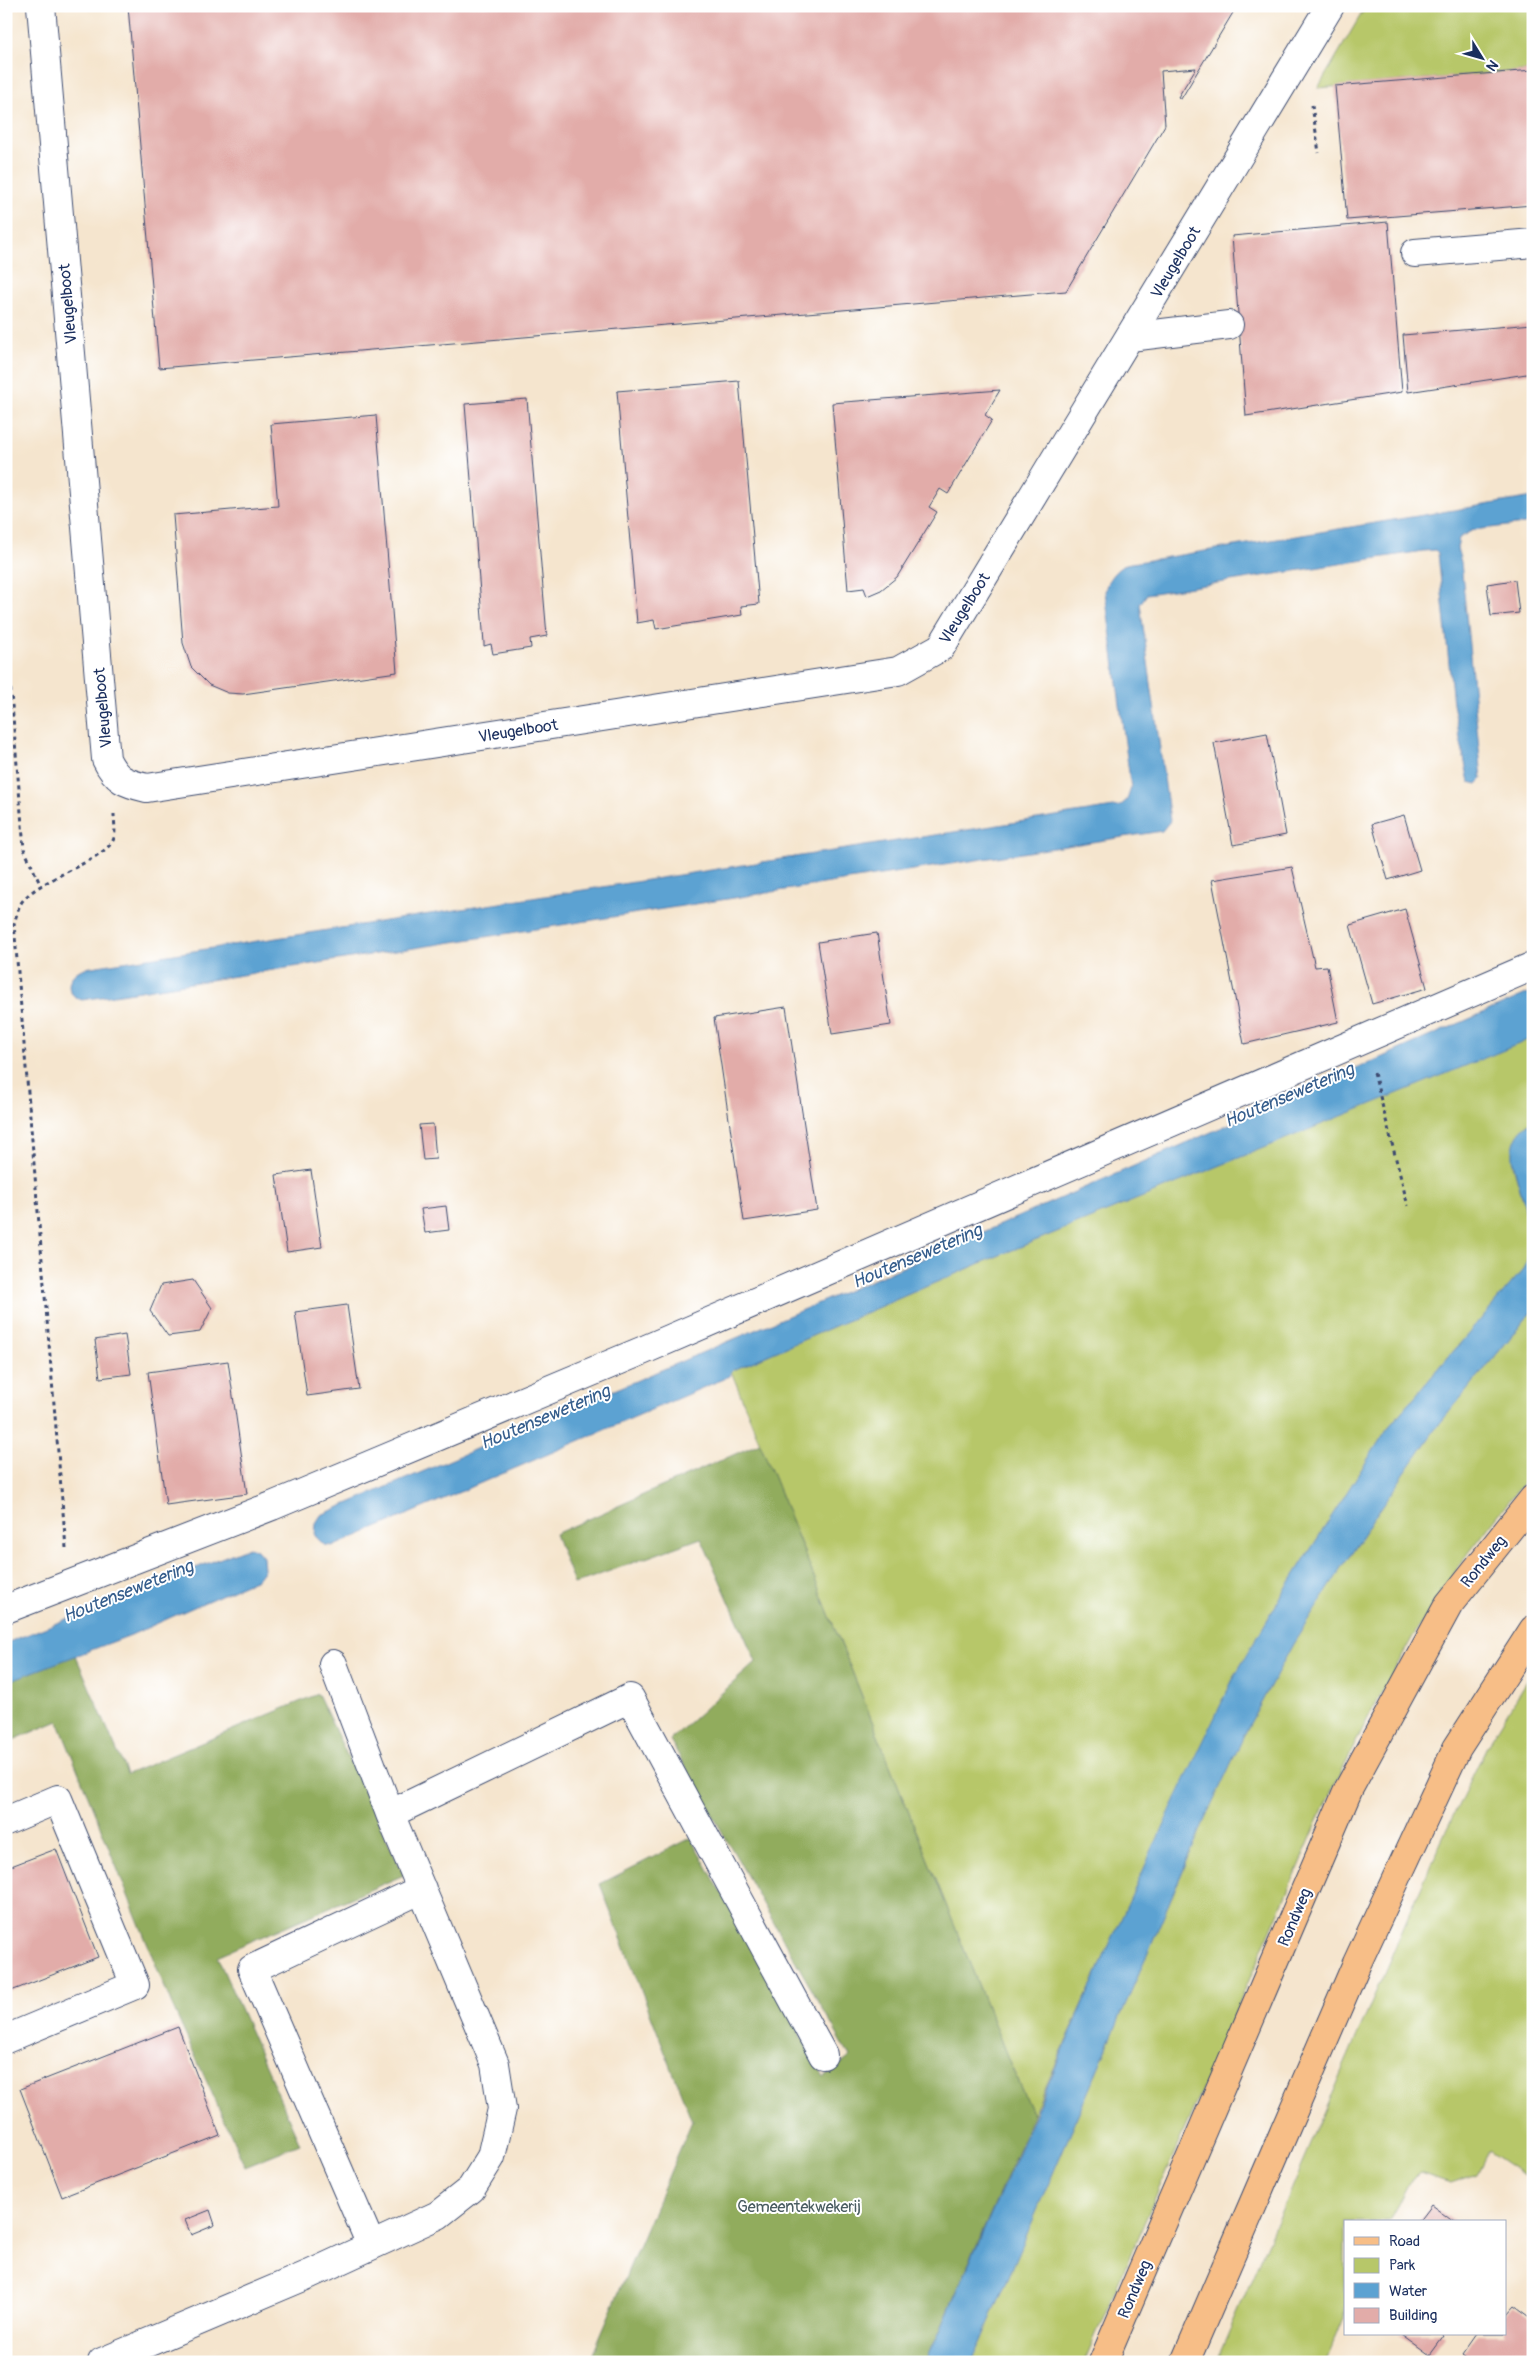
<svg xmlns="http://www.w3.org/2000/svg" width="1539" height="2368" font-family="Pangolin,sans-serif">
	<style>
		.green { fill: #b7c769; stroke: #697b64 }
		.forest { fill: #91ac5d; stroke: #566e5e }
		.water { fill: #5ca2d2; stroke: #3c6898 }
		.building { fill: #e2aca9 }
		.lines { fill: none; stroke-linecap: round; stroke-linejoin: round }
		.minor-casing { stroke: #3c4a6f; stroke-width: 30 }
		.major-casing { stroke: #3c4a6f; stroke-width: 30 }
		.path { stroke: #3c4a6f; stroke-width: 3; stroke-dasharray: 4 4; stroke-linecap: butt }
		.minor { stroke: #fff; stroke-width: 28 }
		.major { stroke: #f7be87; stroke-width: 28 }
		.labels { text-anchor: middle; stroke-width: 4; stroke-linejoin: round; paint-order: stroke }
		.street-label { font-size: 16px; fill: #1b2f5e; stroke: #fff }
		.park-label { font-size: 16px; fill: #4a5d61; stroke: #fff }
		.water-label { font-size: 18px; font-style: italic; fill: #355d8c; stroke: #fff }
	</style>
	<rect width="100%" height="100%" fill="#fff"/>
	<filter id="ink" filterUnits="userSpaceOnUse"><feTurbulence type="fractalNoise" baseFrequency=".02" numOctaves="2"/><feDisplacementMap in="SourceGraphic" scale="10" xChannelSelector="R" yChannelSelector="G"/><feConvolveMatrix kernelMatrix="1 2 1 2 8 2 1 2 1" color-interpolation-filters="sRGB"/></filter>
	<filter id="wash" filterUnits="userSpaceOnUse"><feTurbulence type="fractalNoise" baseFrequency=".0096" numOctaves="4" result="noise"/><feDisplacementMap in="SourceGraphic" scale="20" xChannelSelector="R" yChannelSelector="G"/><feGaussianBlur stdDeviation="1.12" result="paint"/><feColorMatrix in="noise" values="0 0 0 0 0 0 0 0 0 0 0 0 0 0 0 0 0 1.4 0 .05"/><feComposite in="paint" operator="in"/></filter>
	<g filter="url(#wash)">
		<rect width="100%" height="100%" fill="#f5e5ce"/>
		<path class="green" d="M1366,6H1533V70L1318,88Z
			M1533,1037V1121L1527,1124L1513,1165L1524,1204L1530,1246L1528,1260L1522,1271L1387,1429L1283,1593L1234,1677L1107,1950L1033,2115L1011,2066L731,1371L983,1262Z
			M1533,1310V1470L1461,1563L1412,1638L1370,1714L1324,1807L1084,2362H972L1205,1819L1248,1727L1293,1644L1375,1516L1436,1428Z
			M1533,1671V2181L1488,2151L1477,2174L1451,2183L1421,2173L1409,2182L1389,2222H1345V2318L1326,2362H1216L1441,1841L1486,1748Z"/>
		<path class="forest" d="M760,1443L1011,2066L1033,2115L926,2362H589L692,2121L600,1884L691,1838L824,2077L850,2057L670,1740L756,1662L701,1538L574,1584L555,1534Z
			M75,1654L127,1774L318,1694L404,1875L217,1956L300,2144L245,2166L171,2003L58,1721L6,1743V1682Z"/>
		<path class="water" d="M1533,497V523L1473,530L1459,538L1457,548L1461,562L1482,779L1477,784L1469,782L1453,704L1438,553L1435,550L1423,551L1147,594L1140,604L1170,821L1162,831L82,1000C62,994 67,973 85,968L1120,806L1127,800L1131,788L1105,592C1107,579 1115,570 1126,564Z
			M1533,991V1037L1519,1044L983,1262L731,1371L730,1376L334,1546L324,1545L315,1536L316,1523L321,1515L924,1258Z
			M1533,1121V1310L1436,1428L1375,1516L1293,1644L1248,1727L1205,1819L972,2362H926L1107,1950L1169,1813L1234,1677L1283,1593L1387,1429L1522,1271C1526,1263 1530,1255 1530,1246C1530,1233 1527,1217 1524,1204C1518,1175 1498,1141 1533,1121Z
			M249,1547L257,1550L263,1557L264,1570L257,1579L131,1635L6,1682V1643Z"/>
		<g id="blocks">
			<path class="building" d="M128,6H1237L1181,99L1178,97L1196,68L1161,71L1165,125L1066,291L159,368Z
				M1533,70V205L1347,220L1335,86Z
				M1388,222L1402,392L1246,416L1232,236Z
				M1533,324V373L1408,392L1403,335Z
				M739,381L759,604L741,606L742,615L656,629L654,620L637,623L617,391Z
				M1000,390L985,415L992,420L948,494L940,489L929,507L937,512L897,577L881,590L867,596L864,588L848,590L832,403Z
				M527,399L547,636L530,639L531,648L493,654L491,644L484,646V643L465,404Z
				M376,415L397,672L243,694L228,693L209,685L191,667L183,643L173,515L278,506L271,424Z
				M1515,580L1519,613L1491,616L1487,584Z
				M1267,733L1286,835L1233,845L1214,743Z
				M1404,815L1420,870L1388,880L1372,824Z
				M1292,867L1315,967L1327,966L1338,1022L1244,1044L1212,880Z
				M1405,909L1427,988L1372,1004L1350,925Z
				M877,933L891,1025L832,1034L818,942Z
				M786,1007L817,1210L744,1221L714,1018Z
				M433,1124L436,1159L423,1160L419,1125Z
				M311,1170L322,1247L287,1252L276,1175Z
				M446,1206L449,1230L425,1233L421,1209Z
				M193,1280L212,1308L200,1332L168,1336L150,1311L161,1285Z
				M347,1305L359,1389L307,1396L295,1312Z
				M125,1335L131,1374L100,1378L95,1340Z
				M228,1361L247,1494L166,1505L148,1372Z
				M56,1849L98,1957L6,1993V1868Z
				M178,2027L220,2135L62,2197L20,2089Z
				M1431,2205L1446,2216L1447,2215L1456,2222H1418Z
				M210,2210L215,2225L191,2235L185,2220Z
				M1514,2305L1533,2319V2355L1526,2362H1474L1463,2354L1477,2334H1505V2315Z
				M1401,2334H1442L1444,2336L1430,2355Z"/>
		</g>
	</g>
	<g filter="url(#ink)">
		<use href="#blocks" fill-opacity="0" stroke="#3c4a6f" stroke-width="1"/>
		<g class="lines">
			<g class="minor-casing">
				<path id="minor" d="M41,6L106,759C116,780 125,783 147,788L898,671L941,647L1330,6
					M1415,253L1533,243
					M1130,337L1229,325
					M6,1609L272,1506L644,1350L1533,966
					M390,1814L630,1698L823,2055
					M6,1821L58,1799L135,1985L6,2039
					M371,2245L252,1969L422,1889
					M102,2362L310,2274L438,2215L471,2189L491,2157L502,2109L495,2064L390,1814L333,1664"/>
			</g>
			<g class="major-casing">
				<path id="major" d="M1103,2362L1349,1788L1449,1604L1533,1499
					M1185,2362L1357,1963L1457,1748L1533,1630"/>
			</g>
			<path class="path" d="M1312,105L1319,153
				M6,633L24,849L41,886
				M1374,1073L1408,1206
				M66,1548L14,924C16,918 17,911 20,905C32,880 107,861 114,838C116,831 114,821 114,814"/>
			<use href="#minor" class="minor"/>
			<use href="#major" class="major"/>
		</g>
	</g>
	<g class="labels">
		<g class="street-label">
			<text transform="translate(1175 262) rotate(-59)" y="6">Vleugelboot</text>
			<text transform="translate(67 304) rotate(-95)" y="6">Vleugelboot</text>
			<text transform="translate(964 608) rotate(-58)" y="6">Vleugelboot</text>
			<text transform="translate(102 708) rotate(-95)" y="6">Vleugelboot</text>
			<text transform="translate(518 730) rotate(-9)" y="6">Vleugelboot</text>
			<text transform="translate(1483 1561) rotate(-51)" y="6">Rondweg</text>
			<text transform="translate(1294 1917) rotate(-67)" y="6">Rondweg</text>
			<text transform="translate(1134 2289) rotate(-67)" y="6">Rondweg</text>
		</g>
		<g class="park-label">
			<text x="799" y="2212">Gemeentekwekerij</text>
		</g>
		<g class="water-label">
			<text transform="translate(1289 1095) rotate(-23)" y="6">Houtensewetering</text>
			<text transform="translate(917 1256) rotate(-23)" y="6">Houtensewetering</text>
			<text transform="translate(545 1417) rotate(-23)" y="6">Houtensewetering</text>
			<text transform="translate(128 1591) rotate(-22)" y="6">Houtensewetering</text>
		</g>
	</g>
	<rect width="1539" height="2368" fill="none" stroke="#fff" stroke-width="25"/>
	<rect x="1344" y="2220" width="162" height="115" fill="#ffffff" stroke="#a4acbf"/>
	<rect x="1354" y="2237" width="25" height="8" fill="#f7be87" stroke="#a4acbf"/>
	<text x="1389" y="2246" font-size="15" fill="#1b2f5e">Road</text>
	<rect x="1354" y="2258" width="25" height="15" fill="#b7c769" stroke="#a4acbf"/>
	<text x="1389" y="2270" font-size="15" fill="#1b2f5e">Park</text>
	<rect x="1354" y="2283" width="25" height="15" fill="#5ca2d2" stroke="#a4acbf"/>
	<text x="1389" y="2296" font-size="15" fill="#1b2f5e">Water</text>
	<rect x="1354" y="2308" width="25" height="15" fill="#e2aca9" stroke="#a4acbf"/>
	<text x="1389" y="2320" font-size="15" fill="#1b2f5e">Building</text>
	<g transform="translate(1482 58) rotate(127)" stroke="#ffffff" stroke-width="4" paint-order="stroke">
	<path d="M0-4L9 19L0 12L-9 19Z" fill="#1b2f5e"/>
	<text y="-8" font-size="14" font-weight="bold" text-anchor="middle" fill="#1b2f5e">N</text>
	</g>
</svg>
